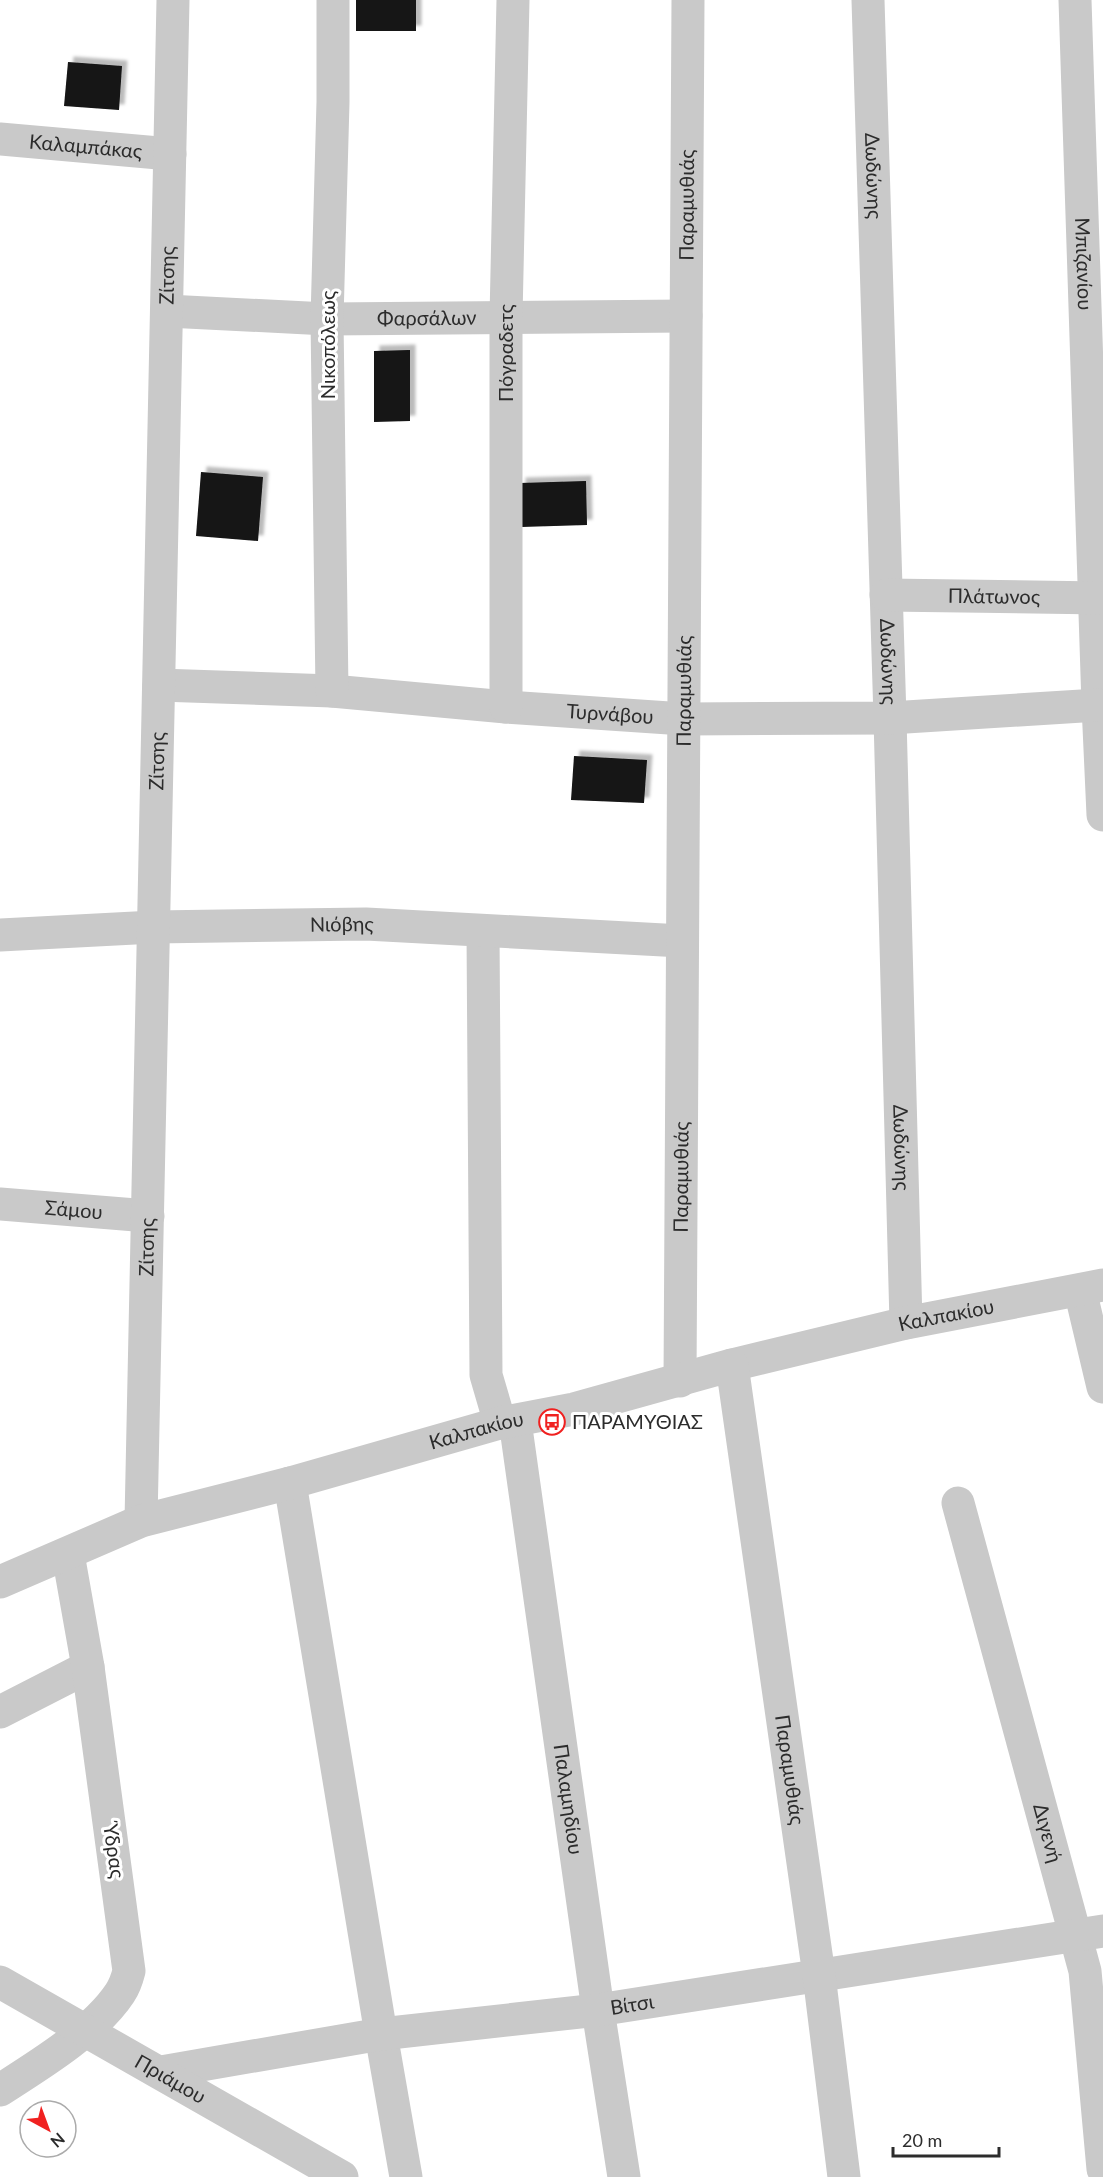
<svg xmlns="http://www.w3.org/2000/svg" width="1103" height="2177" font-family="Lato,sans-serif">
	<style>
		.building { fill: #131313; filter: url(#shadow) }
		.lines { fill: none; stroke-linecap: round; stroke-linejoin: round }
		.minor { stroke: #c9c9c9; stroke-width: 33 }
		.tertiary { stroke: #c9c9c9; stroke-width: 33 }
		.labels { text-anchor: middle; stroke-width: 6; stroke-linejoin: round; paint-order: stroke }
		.street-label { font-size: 20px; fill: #2c2c2c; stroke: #fff }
		.poi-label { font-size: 20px; fill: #2c2c2c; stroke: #fff; text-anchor: start }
	</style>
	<defs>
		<filter id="shadow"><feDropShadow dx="5.5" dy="-5.5" stdDeviation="1.5" flood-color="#0004"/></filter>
	</defs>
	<rect width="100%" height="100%" fill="#fff"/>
	<path class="building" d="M356,0H416V31H356Z
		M68,62L122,66L119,110L64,106Z
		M410,350V421L374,422V351Z
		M201,472L263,477L258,541L196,536Z
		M586,481L587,525L521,527L520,483Z
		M574,756L647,760L644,803L571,800Z"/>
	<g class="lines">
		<g class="minor">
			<path id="s1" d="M868,0L890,718L906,1323"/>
			<path id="s2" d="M1075,0L1098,705L1103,815"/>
			<path id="s3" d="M0,139L170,154"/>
			<path id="s4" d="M167,311L327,319L686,316"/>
			<path id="s5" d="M886,595L1103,598"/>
			<path id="s6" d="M159,685L332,691L506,707L684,719L890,718L1098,705"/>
			<path d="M332,691L327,319L333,102V0"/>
			<path id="s7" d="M506,707V317L513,0"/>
			<path d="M483,931L486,1375L500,1423"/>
			<path id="s8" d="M0,935L154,927L366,924L682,941"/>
			<path id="s9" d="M0,1204L148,1216"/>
			<path d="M1080,1290L1103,1387"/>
			<path id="s10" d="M732,1365L906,1323L1103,1285"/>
			<path id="s11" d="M680,1381L688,0"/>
			<path id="s12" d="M515,1421L598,2010L624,2177"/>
			<path d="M290,1483L381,2034L406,2177"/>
			<path id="s13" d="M958,1503L1085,1971L1103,2169"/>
			<path id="s14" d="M141,1521L173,0"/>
			<path d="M0,1712L88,1667"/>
			<path id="s15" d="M161,2072L381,2034L598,2010L1103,1931"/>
			<path d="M0,2090C39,2065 95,2031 120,1993C124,1987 127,1979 129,1971L88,1667L68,1554"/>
		</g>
		<g class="tertiary">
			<path id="s16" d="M0,1582L141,1521L290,1483L500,1423L574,1409L732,1365L819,1975L844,2177"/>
			<path id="s17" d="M0,1982L342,2177"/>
		</g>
	</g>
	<defs>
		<g id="bus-ring" transform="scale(1.35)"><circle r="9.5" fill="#fff" stroke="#f02120" stroke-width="1.5"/><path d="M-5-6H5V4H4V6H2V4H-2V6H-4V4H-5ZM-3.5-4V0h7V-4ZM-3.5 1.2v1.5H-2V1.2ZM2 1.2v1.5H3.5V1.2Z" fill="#f02120"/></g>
	</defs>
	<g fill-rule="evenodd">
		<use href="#bus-ring" x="552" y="1422"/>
	</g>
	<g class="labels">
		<g class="street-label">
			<text dy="7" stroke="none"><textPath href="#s3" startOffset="86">Καλαμπάκας</textPath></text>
			<text dy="7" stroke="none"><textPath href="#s1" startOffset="176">Δωδώνης</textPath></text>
			<text dy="7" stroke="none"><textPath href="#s11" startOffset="1176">Παραμυθιάς</textPath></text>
			<text dy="7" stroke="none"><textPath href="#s2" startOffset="264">Μπιζανίου</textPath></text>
			<text dy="7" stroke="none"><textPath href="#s14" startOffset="1246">Ζίτσης</textPath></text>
			<text dy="7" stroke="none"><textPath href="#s4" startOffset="260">Φαρσάλων</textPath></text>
			<text transform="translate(328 345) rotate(-90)" y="7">Nικοπόλεως</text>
			<text dy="7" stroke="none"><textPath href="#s7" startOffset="354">Πόγραδετς</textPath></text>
			<text dy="7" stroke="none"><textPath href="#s5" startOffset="108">Πλάτωνος</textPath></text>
			<text dy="7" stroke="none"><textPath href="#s1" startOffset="662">Δωδώνης</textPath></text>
			<text dy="7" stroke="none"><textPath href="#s11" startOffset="690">Παραμυθιάς</textPath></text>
			<text dy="7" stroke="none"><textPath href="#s6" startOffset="452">Τυρνάβου</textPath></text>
			<text dy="7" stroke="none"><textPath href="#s14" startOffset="760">Ζίτσης</textPath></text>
			<text dy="7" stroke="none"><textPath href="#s8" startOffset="342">Νιόβης</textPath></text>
			<text dy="7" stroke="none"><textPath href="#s1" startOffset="1148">Δωδώνης</textPath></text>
			<text dy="7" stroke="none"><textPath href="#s11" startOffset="204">Παραμυθιάς</textPath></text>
			<text dy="7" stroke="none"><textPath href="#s9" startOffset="74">Σάμου</textPath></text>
			<text dy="7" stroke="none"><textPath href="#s14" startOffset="274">Ζίτσης</textPath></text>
			<text dy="7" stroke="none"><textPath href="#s10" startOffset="220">Καλπακίου</textPath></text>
			<text dy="7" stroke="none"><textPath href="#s16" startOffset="501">Καλπακίου</textPath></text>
			<text dy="7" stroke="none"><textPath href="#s16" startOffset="1174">Παραμυθιάς</textPath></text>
			<text dy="7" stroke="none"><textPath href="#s12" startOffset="382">Παλαμηδίου</textPath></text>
			<text dy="7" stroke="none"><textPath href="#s13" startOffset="342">Διγενή</textPath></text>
			<text transform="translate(114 1851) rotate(82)" y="7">Ύδρας</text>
			<text dy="7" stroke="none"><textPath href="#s15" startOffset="476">Βίτσι</textPath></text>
			<text dy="7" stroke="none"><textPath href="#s17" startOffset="196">Πριάμου</textPath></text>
		</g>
		<g class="poi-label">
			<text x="572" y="1429">ΠΑΡΑΜΥΘΙΑΣ</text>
		</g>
	</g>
	<g transform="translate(48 2129) rotate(139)"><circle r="28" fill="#ffffff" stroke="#ababab" stroke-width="1.5"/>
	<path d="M0-4.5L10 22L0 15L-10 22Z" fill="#f02120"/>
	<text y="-9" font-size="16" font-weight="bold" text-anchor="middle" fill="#2c2c2c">N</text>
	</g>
	<path d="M893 2147v9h106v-9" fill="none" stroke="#2c2c2c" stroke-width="3"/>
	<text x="902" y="2147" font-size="18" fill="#2c2c2c" stroke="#ffffff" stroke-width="4.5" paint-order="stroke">20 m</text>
</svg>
